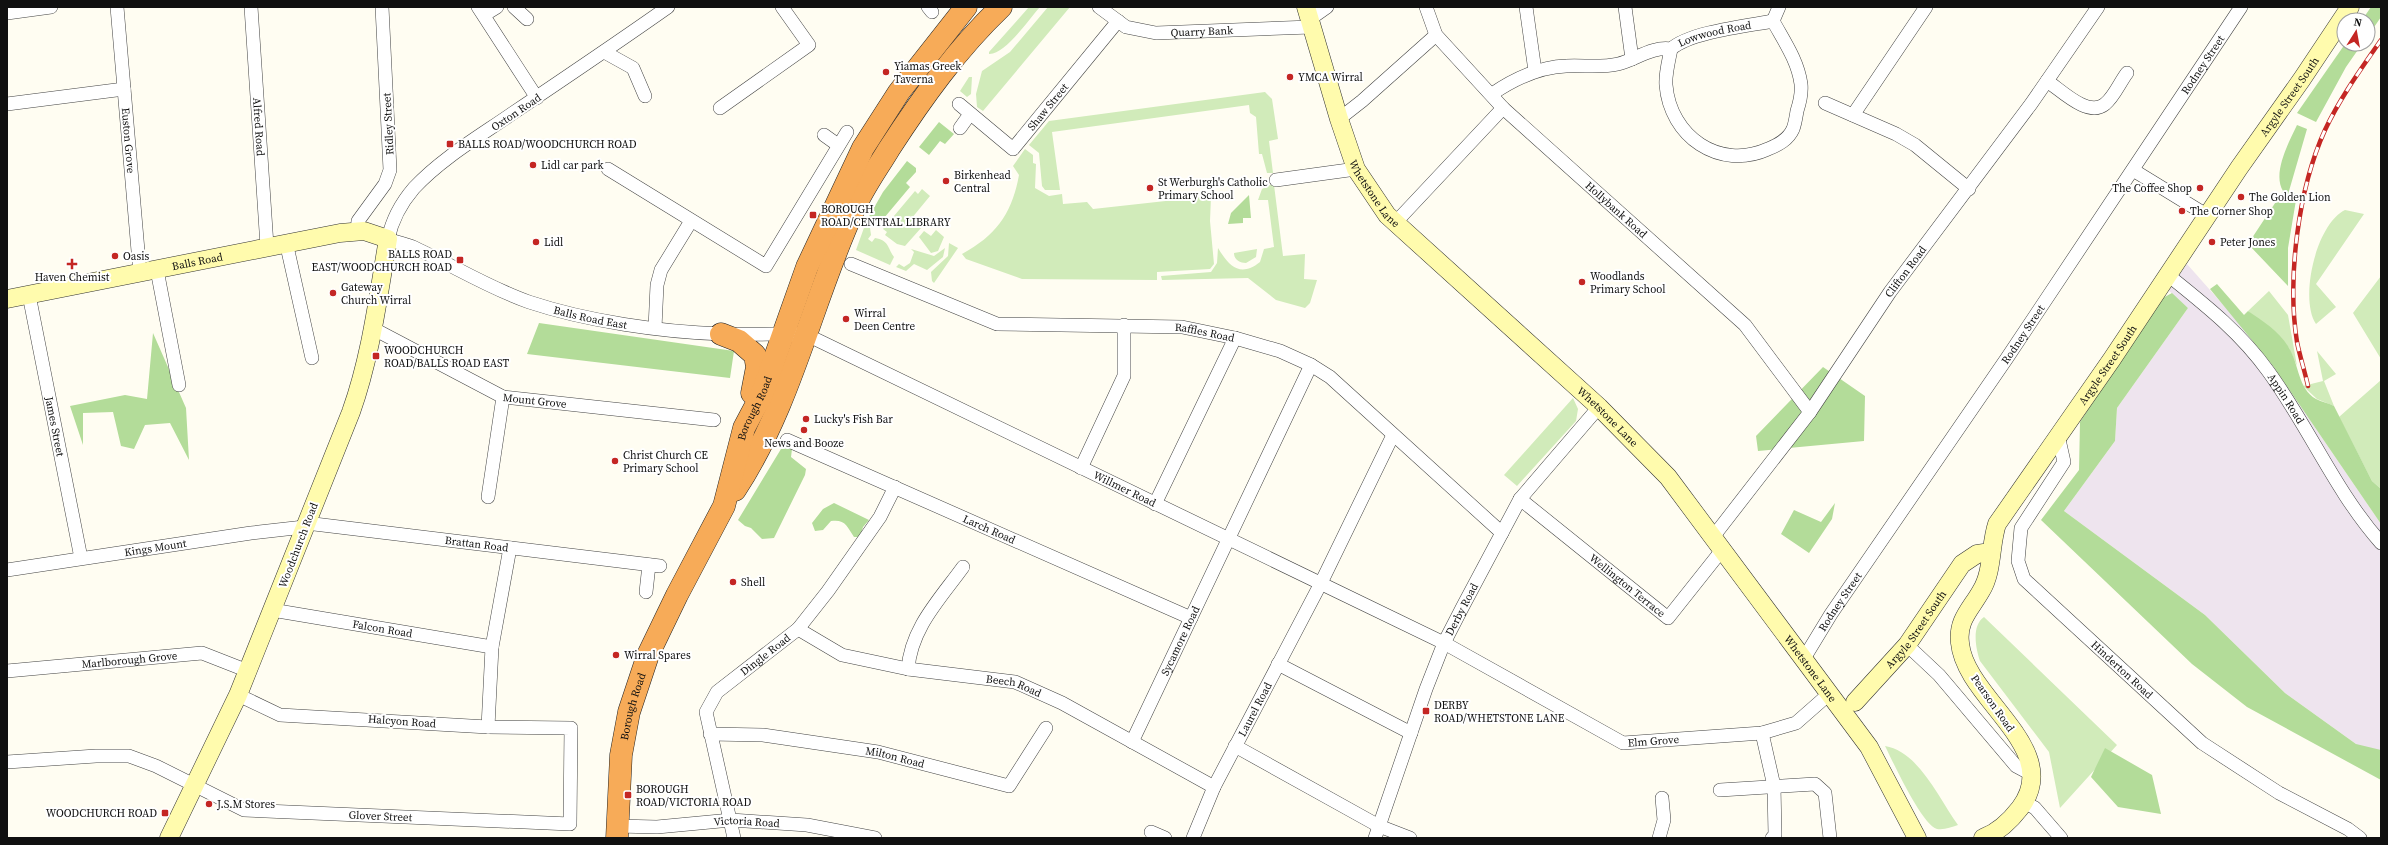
<svg xmlns="http://www.w3.org/2000/svg" width="2388" height="845" font-family="'Source Serif 4',serif">
	<style>
		.industrial { fill: #eee4ee }
		.green { fill: #d1ebba }
		.forest { fill: #b3dc99 }
		.lines { fill: none; stroke-linecap: round; stroke-linejoin: round }
		.street-casing { stroke: #434343; stroke-width: 14 }
		.secondary-casing { stroke: #323232; stroke-width: 19 }
		.highway-casing { stroke: #212121; stroke-width: 23 }
		.street { stroke: #fff; stroke-width: 13 }
		.secondary { stroke: #fffbad; stroke-width: 18 }
		.highway { stroke: #f7ab58; stroke-width: 22 }
		.rail-casing { stroke: #c42623; stroke-width: 4.5 }
		.rail { stroke: #fff; stroke-width: 3; stroke-dasharray: 9; stroke-linecap: butt }
		.poi-dot { fill: #c42623; stroke: #fff; stroke-width: 1.5 }
		.labels { text-anchor: middle; stroke-width: 4; stroke-linejoin: round; paint-order: stroke }
		.street-label { font-size: 11px; fill: #101010; stroke: #fff }
		.poi-label { font-size: 11px; fill: #101010; stroke: #fff; text-anchor: start }
	</style>
	<rect width="100%" height="100%" fill="#fffdf2"/>
	<path class="industrial" d="M2187,264L2249,334L2273,366L2381,524V771L2356,744L2285,693L2205,615L2064,511L2115,441L2117,408L2188,308L2168,290Z"/>
	<path class="green" d="M1029,7H1040C1029,19 1005,55 989,54V52Z
		M1048,7H1070L983,111L977,107L976,94L982,71L1010,52Z
		M969,77H972L971,94L967,97L960,91Z
		M1265,92L1272,99L1278,139L1269,141L1273,173H1267L1262,154H1259L1256,117L1250,113L1249,105L1052,132L1060,190H1045L1042,186L1039,153L1029,145L1049,121Z
		M1025,149L1033,155V163L1036,164L1035,188L1049,196L1062,194L1063,204L1087,202L1093,209L1211,196L1210,221L1214,264L1210,269L1157,272V280L1022,279L966,259L962,254C997,235 1012,213 1019,175L1013,166Z
		M1270,185H1274L1283,256L1305,254L1304,279L1317,280L1310,303L1305,308L1276,300L1248,278L1162,280L1161,276L1211,272L1217,263L1218,248C1229,266 1240,278 1260,262L1264,249L1274,247L1268,200H1258L1262,189Z
		M922,189L930,196L911,219L921,228L905,246L897,244L885,235L887,232L883,229L915,191L918,194Z
		M2345,210L2364,214L2316,284L2336,307L2316,324C2299,299 2316,224 2345,210Z
		M865,225L870,228L871,235L868,239L872,242L875,238C889,240 888,249 894,257L890,265L856,250Z
		M936,230L944,237L938,251L931,253L919,237L924,231L931,236Z
		M949,243L958,248L934,283L932,281L931,272L948,256Z
		M945,248L943,257L927,270L914,264L906,271L896,267L899,264L904,267L910,263L914,252L911,249L934,256Z
		M1257,249L1256,257L1246,263C1240,263 1234,260 1234,253Z
		M2381,276V359L2353,313Z
		M2269,291L2288,315L2297,366L2289,348L2248,311Z
		M2317,351L2336,374L2324,381L2334,406L2317,399L2303,386L2323,381Z
		M2381,380V489L2372,481L2339,417Z
		M1573,398L1578,409L1576,421L1517,486L1504,475Z
		M1984,617L2117,745L2060,808L2049,752L1980,661C1976,649 1971,626 1984,617Z
		M1885,746C1919,751 1940,801 1958,825C1951,827 1945,830 1937,829C1922,825 1893,762 1885,746Z"/>
	<path class="forest" d="M2371,7H2381V17L2368,36V20H2362Z
		M2345,44H2362L2346,67L2316,122L2297,113Z
		M939,122L954,134L945,144L940,141L929,155L919,147Z
		M2297,125L2307,129L2289,191L2297,194L2288,248V286L2248,244L2283,191C2272,173 2289,142 2297,125Z
		M907,161L916,168V172L906,183L910,187L879,224L874,225L867,220L883,192Z
		M1249,195L1251,218H1243V223L1228,224L1231,213Z
		M2217,284L2244,315L2248,311C2263,321 2280,332 2289,348C2299,364 2298,389 2316,399C2322,402 2328,403 2334,406L2372,481L2381,489V524L2273,366L2210,289Z
		M2172,293L2188,308L2117,408L2115,441L2064,511L2205,615L2285,693L2356,744L2381,750V780L2247,707L2192,664L2041,520L2079,470L2080,422L2159,300Z
		M539,323L734,351L730,378L527,354Z
		M153,333L186,408L189,460L170,423L145,425L134,449L121,446L113,412L83,413V445L70,406L125,395L147,399Z
		M1823,367L1865,396L1864,441L1758,451L1756,436Z
		M788,448L792,449L791,457L806,469L805,475L774,538L762,539L751,528L745,526L738,520L781,449Z
		M834,503L869,520L863,527L860,537H854C847,526 845,519 831,521L823,530L815,531L812,523L823,509Z
		M1835,503L1832,519L1809,553L1781,534L1794,510L1821,522Z
		M2105,748L2152,775L2161,814L2118,807L2091,777Z"/>
	<g class="lines">
		<g class="street-casing">
			<g id="street">
				<path id="s1" d="M117,7L140,274"/>
				<path id="s2" d="M251,7L267,246"/>
				<path d="M478,7L537,98"/>
				<path d="M514,7L527,19"/>
				<path id="s3" d="M668,7C617,43 565,78 513,113C480,136 442,158 414,188C402,202 392,220 388,239C397,243 408,244 417,249C454,266 489,288 529,302C586,321 661,332 722,334C750,335 778,333 807,335L1444,643L1623,743L1762,733L1796,723L1829,694"/>
				<path d="M928,7L932,12"/>
				<path id="s4" d="M1099,7L1126,27L1156,33L1311,27"/>
				<path id="s5" d="M1426,7L1436,35L1503,108L1745,325L1810,412"/>
				<path d="M1526,7L1535,71"/>
				<path d="M1625,7L1632,59"/>
				<path d="M7,13L51,7"/>
				<path d="M484,15L497,7"/>
				<path d="M1310,19L1327,7"/>
				<path d="M1773,21L1779,7"/>
				<path d="M606,53L633,68L645,96"/>
				<path d="M2047,81C2061,90 2088,118 2105,104C2114,97 2120,82 2127,73"/>
				<path id="s6" d="M1492,94C1514,79 1538,67 1566,66C1583,65 1601,68 1618,64C1635,60 1652,46 1671,49C1690,32 1746,26 1773,21C1784,41 1798,61 1801,84C1802,94 1800,102 1797,111C1796,117 1795,124 1793,129C1788,140 1778,145 1768,149C1719,171 1670,136 1666,85C1665,74 1669,60 1671,49"/>
				<path d="M1825,103L1896,134L1915,145L1969,189"/>
				<path d="M7,104L124,89"/>
				<path id="s7" d="M959,104L1013,149L1118,21"/>
				<path d="M720,108L809,45L782,7"/>
				<path d="M1853,115L1926,7"/>
				<path d="M1339,119L1362,101L1436,35"/>
				<path d="M960,128L970,114"/>
				<path d="M824,135L838,145"/>
				<path d="M608,169L766,266L847,132"/>
				<path d="M2133,170L2208,216"/>
				<path d="M1276,180L1356,169"/>
				<path d="M1395,223L1503,108"/>
				<path d="M357,231L358,221L385,184L390,170L382,7"/>
				<path d="M286,242L312,358"/>
				<path id="s8" d="M851,264L997,324L1182,327L1235,338L1280,351L1311,365L1330,377L1502,533"/>
				<path d="M157,270L179,385"/>
				<path id="s9" d="M2168,275C2204,304 2240,332 2268,371C2309,427 2335,491 2381,543"/>
				<path id="s10" d="M29,295L81,558"/>
				<path id="s11" d="M372,328L503,397L714,420"/>
				<path d="M655,328L657,285L661,270L691,221"/>
				<path id="s12" d="M2058,435L2064,462L2021,528L2018,561L2024,579L2202,743L2279,793L2348,829L2360,838"/>
				<path id="s13" d="M787,440L1191,618"/>
				<path d="M1081,468L1124,376V325"/>
				<path d="M488,497L503,397"/>
				<path id="s14" d="M1520,499L1668,618L1722,550"/>
				<path d="M1155,504L1235,338"/>
				<path id="s15" d="M306,523L660,566"/>
				<path id="s16" d="M1713,537L1810,412L1890,292L2031,104L2098,7"/>
				<path id="s17" d="M7,570L251,533L304,527"/>
				<path d="M646,592L649,565"/>
				<path id="s18" d="M272,610L492,647"/>
				<path id="s19" d="M798,629L842,655L908,669L1015,682L1062,703L1214,787"/>
				<path d="M1907,645L1939,675L2016,766L2031,774"/>
				<path id="s20" d="M1803,660L1831,614L2007,358L2241,7"/>
				<path d="M1278,664L1411,733"/>
				<path d="M908,669C911,628 940,599 963,567"/>
				<path id="s21" d="M7,671L202,653L248,671"/>
				<path d="M488,727L492,647L510,548"/>
				<path d="M1762,733L1774,786L1775,835L1772,838"/>
				<path id="s22" d="M710,734L763,735L878,752L1009,786L1046,728"/>
				<path id="s23" d="M1132,742L1311,365"/>
				<path d="M1235,746L1379,826L1410,838"/>
				<path id="s24" d="M7,762L96,756H129L156,766L244,810L570,824L571,728L488,727L280,715L238,695"/>
				<path d="M1720,790L1815,784L1825,793L1830,838"/>
				<path d="M2024,802L2035,808L2061,838"/>
				<path id="s25" d="M617,826L657,827L731,820L807,825L875,838"/>
				<path d="M1151,832L1165,838"/>
				<path id="s26" d="M734,838L706,712L717,692L798,629L828,591L880,517L895,487"/>
				<path id="s27" d="M1193,838L1214,787L1321,583L1393,435"/>
				<path id="s28" d="M1375,838L1426,689L1444,643L1462,608L1520,499L1599,407"/>
				<path d="M1659,838L1664,820L1662,798"/>
			</g>
		</g>
		<g class="secondary-casing">
			<g id="secondary">
				<path id="s29" d="M1306,7L1339,119L1356,169L1387,215L1599,407L1668,477L1869,747L1917,838"/>
				<path id="s30" d="M7,299L340,233L364,231L388,239C378,297 371,356 351,412L238,695L169,838"/>
				<path id="s31" d="M1855,702L1907,645L1962,564L1977,554L1991,552"/>
				<path id="s32" d="M1983,838C1999,832 2010,821 2020,808C2065,749 1965,699 1960,643C1957,620 1971,609 1981,591C1993,572 1990,545 1997,524L2112,359L2239,168L2302,79L2350,7"/>
			</g>
		</g>
		<g class="highway-casing">
			<g id="highway">
				<path d="M721,334L739,341L755,355L757,367L752,393"/>
				<path d="M735,490C792,403 811,303 854,209C863,188 877,169 889,149C922,98 957,49 1001,7"/>
				<path id="s33" d="M617,838L621,755L629,712L648,655L677,595L724,506L744,428L762,394L807,267L863,148L899,92L966,7"/>
			</g>
		</g>
		<use href="#street" class="street"/>
		<use href="#secondary" class="secondary"/>
		<use href="#highway" class="highway"/>
		<g class="rail-casing">
			<path id="rail" d="M2308,386C2305,372 2300,357 2297,342C2287,279 2298,189 2325,130C2340,98 2361,69 2381,40"/>
		</g>
		<use href="#rail" class="rail"/>
	</g>
	<g class="poi-dot">
		<circle cx="886" cy="72" r="4"/>
		<circle cx="1290" cy="77" r="4"/>
		<rect x="446" y="140" width="8" height="8" rx="2"/>
		<circle cx="533" cy="165" r="4"/>
		<circle cx="946" cy="181" r="4"/>
		<circle cx="1150" cy="188" r="4"/>
		<circle cx="2200" cy="188" r="4"/>
		<circle cx="2241" cy="197" r="4"/>
		<circle cx="2182" cy="211" r="4"/>
		<rect x="809" y="211" width="8" height="8" rx="2"/>
		<circle cx="536" cy="242" r="4"/>
		<circle cx="2212" cy="242" r="4"/>
		<circle cx="115" cy="256" r="4"/>
		<rect x="456" y="256" width="8" height="8" rx="2"/>
		<path d="M70 258h4v4h4v4h-4v4h-4v-4h-4v-4h4z"/>
		<circle cx="1582" cy="282" r="4"/>
		<circle cx="333" cy="293" r="4"/>
		<circle cx="846" cy="319" r="4"/>
		<rect x="372" y="352" width="8" height="8" rx="2"/>
		<circle cx="806" cy="419" r="4"/>
		<circle cx="804" cy="430" r="4"/>
		<circle cx="615" cy="461" r="4"/>
		<circle cx="733" cy="582" r="4"/>
		<circle cx="616" cy="655" r="4"/>
		<rect x="1422" y="707" width="8" height="8" rx="2"/>
		<rect x="624" y="791" width="8" height="8" rx="2"/>
		<circle cx="209" cy="804" r="4"/>
		<rect x="161" y="809" width="8" height="8" rx="2"/>
	</g>
	<g class="labels">
		<g class="street-label">
			<text dy="4" stroke="none"><textPath href="#s4" startOffset="110">Quarry Bank</textPath></text>
			<text dy="4" stroke="none"><textPath href="#s6" startOffset="235">Lowwood Road</textPath></text>
			<text dy="4" stroke="none"><textPath href="#s20" startOffset="717">Rodney Street</textPath></text>
			<text dy="4" stroke="none"><textPath href="#s32" startOffset="881">Argyle Street South</textPath></text>
			<text dy="4" stroke="none"><textPath href="#s7" startOffset="125">Shaw Street</textPath></text>
			<text transform="translate(516 112) rotate(-34)" y="4">Oxton Road</text>
			<text transform="translate(388 124) rotate(-93)" y="4">Ridley Street</text>
			<text dy="4" stroke="none"><textPath href="#s2" startOffset="120">Alfred Road</textPath></text>
			<text dy="4" stroke="none"><textPath href="#s1" startOffset="134">Euston Grove</textPath></text>
			<text dy="4" stroke="none"><textPath href="#s29" startOffset="200">Whetstone Lane</textPath></text>
			<text dy="4" stroke="none"><textPath href="#s5" startOffset="281">Hollybank Road</textPath></text>
			<text dy="4" stroke="none"><textPath href="#s30" startOffset="194">Balls Road</textPath></text>
			<text dy="4" stroke="none"><textPath href="#s16" startOffset="328">Clifton Road</textPath></text>
			<text dy="4" stroke="none"><textPath href="#s3" startOffset="588">Balls Road East</textPath></text>
			<text dy="4" stroke="none"><textPath href="#s8" startOffset="366">Raffles Road</textPath></text>
			<text dy="4" stroke="none"><textPath href="#s20" startOffset="393">Rodney Street</textPath></text>
			<text dy="4" stroke="none"><textPath href="#s32" startOffset="557">Argyle Street South</textPath></text>
			<text dy="4" stroke="none"><textPath href="#s11" startOffset="180">Mount Grove</textPath></text>
			<text dy="4" stroke="none"><textPath href="#s9" startOffset="172">Appin Road</textPath></text>
			<text dy="4" stroke="none"><textPath href="#s33" startOffset="457">Borough Road</textPath></text>
			<text dy="4" stroke="none"><textPath href="#s29" startOffset="524">Whetstone Lane</textPath></text>
			<text dy="4" stroke="none"><textPath href="#s10" startOffset="134">James Street</textPath></text>
			<text dy="4" stroke="none"><textPath href="#s3" startOffset="1159">Willmer Road</textPath></text>
			<text dy="4" stroke="none"><textPath href="#s13" startOffset="221">Larch Road</textPath></text>
			<text dy="4" stroke="none"><textPath href="#s15" startOffset="172">Brattan Road</textPath></text>
			<text transform="translate(298 545) rotate(-69)" y="4">Woodchurch Road</text>
			<text dy="4" stroke="none"><textPath href="#s17" startOffset="150">Kings Mount</textPath></text>
			<text dy="4" stroke="none"><textPath href="#s14" startOffset="138">Wellington Terrace</textPath></text>
			<text dy="4" stroke="none"><textPath href="#s20" startOffset="69">Rodney Street</textPath></text>
			<text dy="4" stroke="none"><textPath href="#s28" startOffset="245">Derby Road</textPath></text>
			<text dy="4" stroke="none"><textPath href="#s18" startOffset="112">Falcon Road</textPath></text>
			<text dy="4" stroke="none"><textPath href="#s31" startOffset="95">Argyle Street South</textPath></text>
			<text dy="4" stroke="none"><textPath href="#s23" startOffset="112">Sycamore Road</textPath></text>
			<text dy="4" stroke="none"><textPath href="#s26" startOffset="213">Dingle Road</textPath></text>
			<text dy="4" stroke="none"><textPath href="#s21" startOffset="123">Marlborough Grove</textPath></text>
			<text dy="4" stroke="none"><textPath href="#s29" startOffset="848">Whetstone Lane</textPath></text>
			<text dy="4" stroke="none"><textPath href="#s12" startOffset="292">Hinderton Road</textPath></text>
			<text dy="4" stroke="none"><textPath href="#s19" startOffset="226">Beech Road</textPath></text>
			<text transform="translate(1993 703) rotate(55)" y="4">Pearson Road</text>
			<text dy="4" stroke="none"><textPath href="#s33" startOffset="133">Borough Road</textPath></text>
			<text dy="4" stroke="none"><textPath href="#s27" startOffset="143">Laurel Road</textPath></text>
			<text transform="translate(402 721) rotate(4)" y="4">Halcyon Road</text>
			<text dy="4" stroke="none"><textPath href="#s3" startOffset="1749">Elm Grove</textPath></text>
			<text dy="4" stroke="none"><textPath href="#s22" startOffset="187">Milton Road</textPath></text>
			<text dy="4" stroke="none"><textPath href="#s24" startOffset="386">Glover Street</textPath></text>
			<text dy="4" stroke="none"><textPath href="#s25" startOffset="130">Victoria Road</textPath></text>
		</g>
		<g class="poi-label">
			<text x="894" y="70">Yiamas Greek<tspan x="894" dy="13">Taverna</tspan></text>
			<text x="1298" y="81">YMCA Wirral</text>
			<text x="458" y="148">BALLS ROAD/WOODCHURCH ROAD</text>
			<text x="541" y="169">Lidl car park</text>
			<text x="954" y="179">Birkenhead<tspan x="954" dy="13">Central</tspan></text>
			<text x="1158" y="186">St Werburgh's Catholic<tspan x="1158" dy="13">Primary School</tspan></text>
			<text x="2192" y="192" text-anchor="end">The Coffee Shop</text>
			<text x="2249" y="201">The Golden Lion</text>
			<text x="821" y="213">BOROUGH<tspan x="821" dy="13">ROAD/CENTRAL LIBRARY</tspan></text>
			<text x="2190" y="215">The Corner Shop</text>
			<text x="544" y="246">Lidl</text>
			<text x="2220" y="246">Peter Jones</text>
			<text x="452" y="258" text-anchor="end">BALLS ROAD<tspan x="452" dy="13">EAST/WOODCHURCH ROAD</tspan></text>
			<text x="123" y="260">Oasis</text>
			<text x="1590" y="280">Woodlands<tspan x="1590" dy="13">Primary School</tspan></text>
			<text x="72" y="281" text-anchor="middle">Haven Chemist</text>
			<text x="341" y="291">Gateway<tspan x="341" dy="13">Church Wirral</tspan></text>
			<text x="854" y="317">Wirral<tspan x="854" dy="13">Deen Centre</tspan></text>
			<text x="384" y="354">WOODCHURCH<tspan x="384" dy="13">ROAD/BALLS ROAD EAST</tspan></text>
			<text x="814" y="423">Lucky's Fish Bar</text>
			<text x="804" y="447" text-anchor="middle">News and Booze</text>
			<text x="623" y="459">Christ Church CE<tspan x="623" dy="13">Primary School</tspan></text>
			<text x="741" y="586">Shell</text>
			<text x="624" y="659">Wirral Spares</text>
			<text x="1434" y="709">DERBY<tspan x="1434" dy="13">ROAD/WHETSTONE LANE</tspan></text>
			<text x="636" y="793">BOROUGH<tspan x="636" dy="13">ROAD/VICTORIA ROAD</tspan></text>
			<text x="217" y="808">J.S.M Stores</text>
			<text x="157" y="817" text-anchor="end">WOODCHURCH ROAD</text>
		</g>
	</g>
	<rect width="2388" height="845" fill="none" stroke="#101010" stroke-width="16"/>
	<g transform="translate(2356 32) rotate(11)"><circle r="19" fill="#ffffff" stroke="#9f9f9f"/>
	<path d="M0-3L7 15L0 10L-7 15Z" fill="#c42623"/>
	<text y="-6" font-size="11" font-weight="bold" text-anchor="middle" fill="#101010">N</text>
	</g>
</svg>
